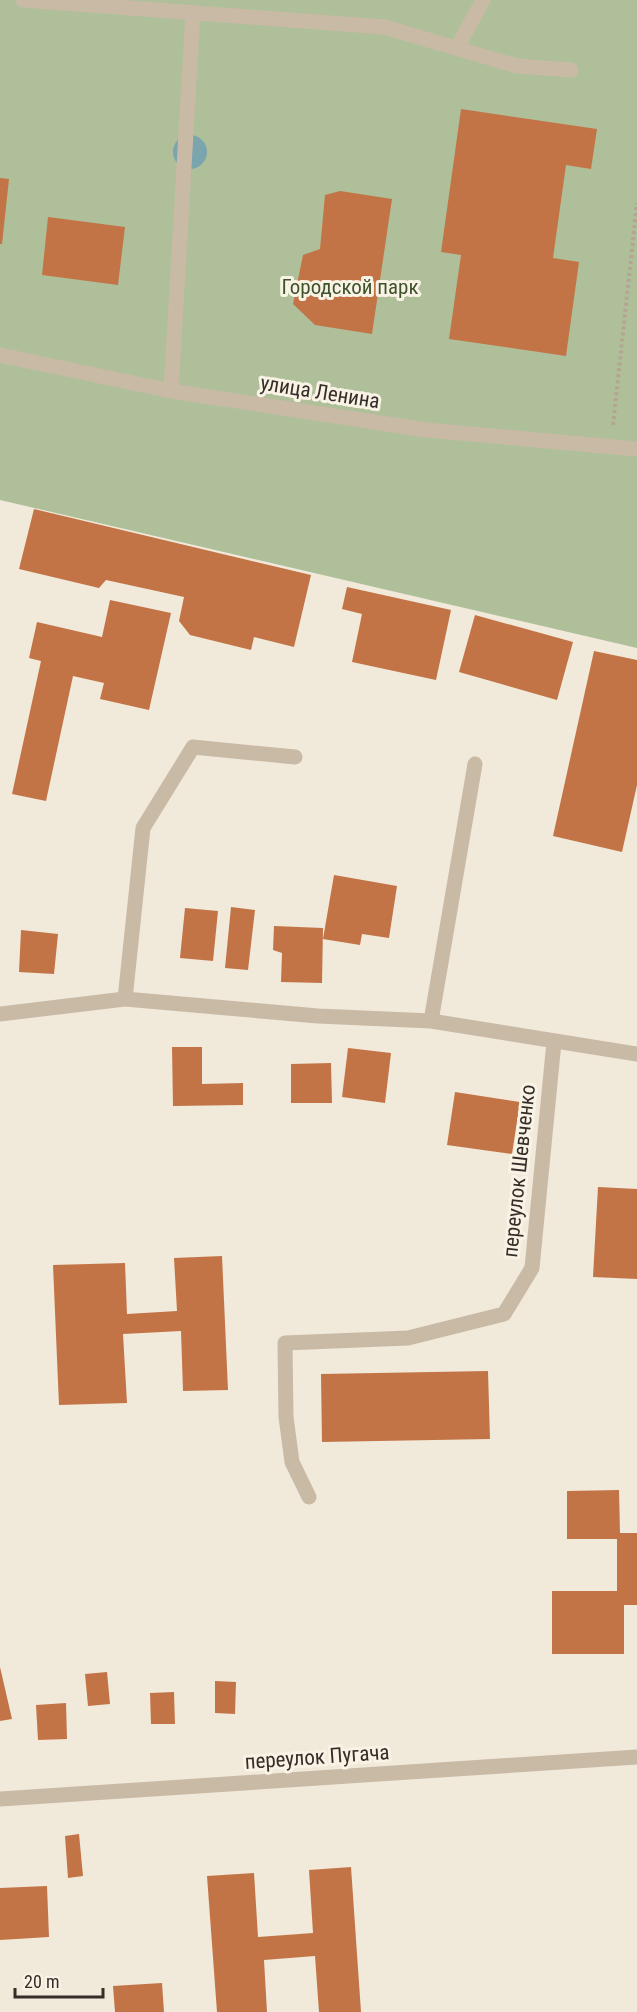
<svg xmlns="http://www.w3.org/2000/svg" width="637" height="2012" font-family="'Roboto Condensed',sans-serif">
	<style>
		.green { fill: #afbf9a }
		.water { fill: #7aa5ad }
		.building { fill: #c37446 }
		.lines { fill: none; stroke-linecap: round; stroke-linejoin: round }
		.path { stroke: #b4a491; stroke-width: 4; stroke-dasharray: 3 3; stroke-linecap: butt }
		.minor { stroke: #c9baa6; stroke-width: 15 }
		.labels { text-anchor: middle; stroke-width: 6; stroke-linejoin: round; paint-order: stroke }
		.park-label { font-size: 21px; fill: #3f532b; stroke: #f9f3e6 }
		.street-label { font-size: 21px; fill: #352d27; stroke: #f9f3e6 }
	</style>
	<rect width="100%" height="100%" fill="#f1e9da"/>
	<path class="green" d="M0,0H637V648L0,500Z"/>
	<path class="water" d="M173 152a17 17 0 1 1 34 0a17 17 0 1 1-34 0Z"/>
	<path class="building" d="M461,109L597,129L591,169L566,165L553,258L579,262L566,356L449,339L461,255L441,252Z
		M0,178L9,179L2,244H0Z
		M340,191L392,199L372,334L315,325L293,304L303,255L320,249L325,195Z
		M48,217L125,227L118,285L42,275Z
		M34,509L311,575L294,647L254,637L251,650L190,635L179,621L184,597L106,580L99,588L19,569Z
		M347,587L451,610L436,680L352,662L362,614L342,609Z
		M110,600L171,613L149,710L100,699L104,683L73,676L46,801L12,794L41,661L29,658L37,622L102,637Z
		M475,615L573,642L557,700L459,672Z
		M594,651L637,660V785L622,852L553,836Z
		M334,875L397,886L389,938L362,934L360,945L323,939Z
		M231,907L255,910L248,970L225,968Z
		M185,908L218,911L213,961L180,958Z
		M274,926L323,928L322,983L281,982L282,953L273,950Z
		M21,930L58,934L54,974L19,972Z
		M172,1047H202V1084L243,1083V1105L173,1106Z
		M348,1048L391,1053L385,1103L342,1097Z
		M331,1063L332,1103H291V1064Z
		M455,1092L520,1102L512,1154L447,1145Z
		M598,1187L637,1189V1279L593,1277Z
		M222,1256L228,1390L183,1391L181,1331L123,1334L127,1403L59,1405L53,1265L125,1263L127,1314L177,1311L174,1258Z
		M488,1371L490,1439L322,1442L321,1374Z
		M619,1490L620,1533H637V1605H624V1654H552V1591H617V1539H567V1491Z
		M0,1667L12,1719L0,1721Z
		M107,1672L110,1704L88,1706L85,1674Z
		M215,1681L236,1682L235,1714L215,1713Z
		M174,1692L175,1724H151L150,1693Z
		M66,1703L67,1739L38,1740L36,1705Z
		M79,1834L83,1876L68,1878L65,1836Z
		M351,1867L361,2012H319L315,1956L264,1960L267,2012H217L207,1876L254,1873L258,1937L313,1933L309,1870Z
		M47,1886L49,1937L0,1940V1888Z
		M162,1983L164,2012H115L113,1986Z"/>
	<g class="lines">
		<path class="path" d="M613,425L637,203"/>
		<path class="minor" d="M23,0L384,27L517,66L571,70
			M457,48L483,0
			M0,355L171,391L426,430L637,449
			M171,391L193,12
			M125,999L143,828L193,747L295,757
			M0,1014L125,999L318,1016L431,1021L637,1054
			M431,1021L475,764
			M309,1497L292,1462L286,1417L285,1343L408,1338L504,1314L532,1268L554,1042
			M0,1799L637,1757"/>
	</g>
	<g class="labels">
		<g class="park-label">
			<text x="350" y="294">Городской парк</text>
		</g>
		<g class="street-label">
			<text transform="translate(320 392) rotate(9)" y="7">улица Ленина</text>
			<text transform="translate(519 1171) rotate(-84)" y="7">переулок Шевченко</text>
			<text transform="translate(317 1757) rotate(-4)" y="7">переулок Пугача</text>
		</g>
	</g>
	<path d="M15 1988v9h88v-9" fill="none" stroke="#352d27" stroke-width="3"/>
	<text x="24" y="1988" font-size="18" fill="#352d27" stroke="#f9f3e6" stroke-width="4.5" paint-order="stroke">20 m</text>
</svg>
